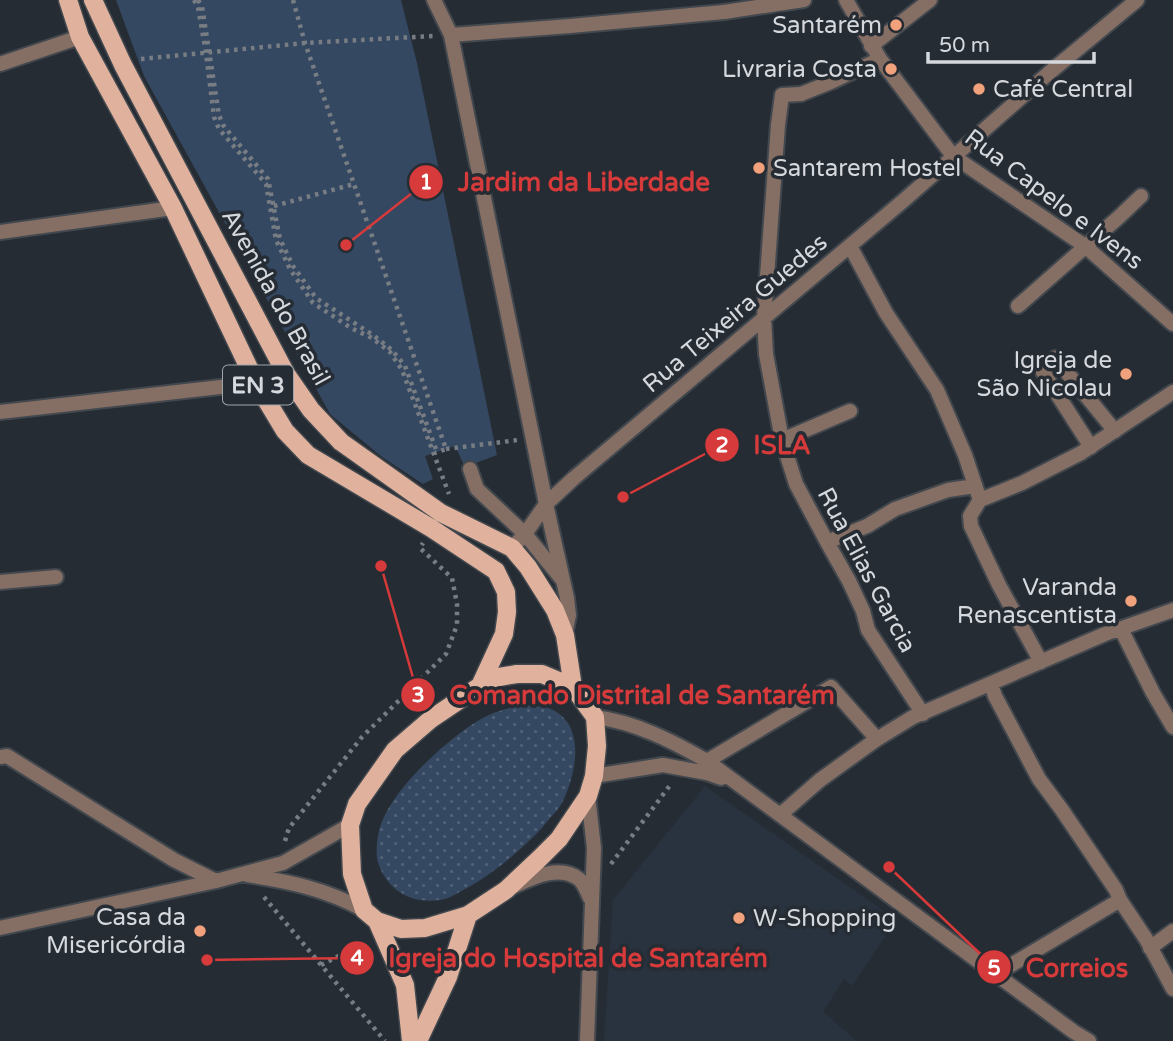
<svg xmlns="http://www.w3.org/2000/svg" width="1173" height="1041" font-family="'Varela Round',sans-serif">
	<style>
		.built { fill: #293340 }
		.grass { fill: url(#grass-dots) }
		.park { fill: #354862 }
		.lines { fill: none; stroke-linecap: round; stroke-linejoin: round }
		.service-casing { stroke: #42484e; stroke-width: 18 }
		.pedestrian-casing { stroke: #42484e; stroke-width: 18 }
		.minor-casing { stroke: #42484e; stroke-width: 18 }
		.primary-casing { stroke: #42484e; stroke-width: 21 }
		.path { stroke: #787d83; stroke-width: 4.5; stroke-dasharray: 3.5 5; stroke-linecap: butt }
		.service { stroke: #856f65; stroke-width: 14 }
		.pedestrian { stroke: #856f65; stroke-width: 14 }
		.minor { stroke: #856f65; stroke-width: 14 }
		.primary { stroke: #e0b29d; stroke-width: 18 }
		.poi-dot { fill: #f1a17c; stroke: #262c33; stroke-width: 2.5 }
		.labels { text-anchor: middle; stroke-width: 7; stroke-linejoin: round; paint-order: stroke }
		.shield { fill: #262c33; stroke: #a0a5ab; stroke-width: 2 }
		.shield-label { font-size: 23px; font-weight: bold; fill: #d5d9de }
		.poi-label { font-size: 24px; fill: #d5d9de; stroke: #262c33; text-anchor: end }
		.street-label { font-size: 24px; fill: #d5d9de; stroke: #262c33 }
		.leader { fill: none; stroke: #d63a3a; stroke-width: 2.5 }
		.callout-dot { fill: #d63a3a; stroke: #262c33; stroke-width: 2.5 }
		.mark-label { font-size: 21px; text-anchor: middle; font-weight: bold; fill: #fff }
		.callout-label { font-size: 26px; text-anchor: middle; font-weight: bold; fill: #d63a3a; stroke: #262c33; stroke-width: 7; stroke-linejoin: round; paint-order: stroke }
	</style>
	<defs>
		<pattern id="grass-dots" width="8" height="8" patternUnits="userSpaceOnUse" patternTransform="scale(1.75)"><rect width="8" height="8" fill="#354862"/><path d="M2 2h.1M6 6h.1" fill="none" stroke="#516278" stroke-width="1.8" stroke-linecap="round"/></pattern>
	</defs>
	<rect width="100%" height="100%" fill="#262c33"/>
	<path class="built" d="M705,786L898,921L886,935L852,986L844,979L823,1012L857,1041H604L613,900Z"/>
	<path class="grass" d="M521,705C532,705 543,705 553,710C586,727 576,773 563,801C560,807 555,813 550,818C531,843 492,875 465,889C459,892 452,897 445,899C417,905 392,895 380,868C379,865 377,860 377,858C376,850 377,839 379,831C388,792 448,738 481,719C493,712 508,708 521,705Z"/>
	<path class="park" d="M116,0H401L417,63L497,455L465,467L455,446L425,456L433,479L423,484L382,457L330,414L144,76Z"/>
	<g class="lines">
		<g class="service-casing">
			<path id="service" d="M724,12L804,0
				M1018,306L1119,217L1141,196
				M764,318L778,125L782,95L801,94
				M1091,447L1043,372L1055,358L1115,431
				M470,469L477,489L525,534L561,578"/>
		</g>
		<g class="pedestrian-casing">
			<path id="pedestrian" d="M846,0L880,59L953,156
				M871,46L930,0
				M801,94L831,82L880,59
				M782,440L850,411
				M707,761L831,687L877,739"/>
		</g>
		<g class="minor-casing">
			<path id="minor" d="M434,0L451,35L546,504L567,598L569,615L565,635
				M451,35L570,26L724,12
				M0,64L80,37
				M953,156L1085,246L1173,324
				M0,232L173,208
				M850,246L886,313L937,390L965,455L980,500
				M764,318L766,354L782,440L796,484L827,542L849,581L863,611L868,630L923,714
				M0,412L256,383
				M980,500L1022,483L1081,453L1173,392
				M980,500L970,516L971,526L999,585L1041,662
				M827,542L867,526L895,509L948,490L975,486
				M512,548L525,534L546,504L574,478L903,201L1050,72L1137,0
				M0,582L56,577
				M1121,629L1153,693L1173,727
				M991,684L995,696L1039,779L1062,810L1116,890L1120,900L1146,939L1173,989
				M595,717C635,722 672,741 707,761L1074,1032L1089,1041
				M0,757L7,756L174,860L216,881
				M594,776L663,765L707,773L721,778
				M780,815L820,780L877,739L913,717L1105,634L1173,610
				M247,875C291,882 325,889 364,910
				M514,886C532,878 559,864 579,879C584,883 587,892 590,898
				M0,928L216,881L283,863L350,825
				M1150,948L1173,931
				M996,974L1120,900
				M587,1041L594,848L588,796"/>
		</g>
		<g class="primary-casing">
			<path id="primary" d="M68,0L80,37L173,208L256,383L285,431L308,455L431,528L496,571L506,592L507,612L504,634L480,686
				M93,0L123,65L286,374L311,410L341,442L441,513L512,548L528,567L555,610L565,635L573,687
				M517,674H542L573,687L595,717L597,746L594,776L588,796L559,839L540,858L506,890L468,915L425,928L401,929L377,921L364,910L352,874L350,825L357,804L395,750L431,719L480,686L499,677Z
				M377,921L405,985L411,1041
				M418,1041L448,977L468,915"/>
		</g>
		<path class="path" d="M194,0L198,7L206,53L214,117L219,129L266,184L276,240L290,269L313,303L351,328L372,338L390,352L402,370L449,494
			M198,0L202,6L219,115L223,125L268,179L280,239L293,266L316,298L373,335L392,350L405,366L437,452
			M293,0L305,43L446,449L435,453
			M141,59L305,43L433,36
			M274,206L354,184
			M446,449L518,440
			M285,841L289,828L362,737L446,654L457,625V604L452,578L420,548L423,543
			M611,864L671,784
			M264,897L385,1041
			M321,965L364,943"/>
		<use href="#service" class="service"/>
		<use href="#pedestrian" class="pedestrian"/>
		<use href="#minor" class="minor"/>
		<use href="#primary" class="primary"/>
	</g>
	<g class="poi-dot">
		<circle cx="896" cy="25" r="7"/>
		<circle cx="891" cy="69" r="7"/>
		<circle cx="979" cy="89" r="7"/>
		<circle cx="759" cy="168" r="7"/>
		<circle cx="1126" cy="374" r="7"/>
		<circle cx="1131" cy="601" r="7"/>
		<circle cx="739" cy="918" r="7"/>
		<circle cx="200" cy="931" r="7"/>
	</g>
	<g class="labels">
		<rect class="shield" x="223" y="365.5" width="70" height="39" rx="5"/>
		<g class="shield-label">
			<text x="258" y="393">EN 3</text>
		</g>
		<g class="poi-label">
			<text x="882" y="33">Santarém</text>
			<text x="877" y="77">Livraria Costa</text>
			<text x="993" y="97" text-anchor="start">Café Central</text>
			<text x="773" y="176" text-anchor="start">Santarem Hostel</text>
			<text x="1112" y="368">Igreja de<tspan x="1112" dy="28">São Nicolau</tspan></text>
			<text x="1117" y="595">Varanda<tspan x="1117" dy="28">Renascentista</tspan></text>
			<text x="186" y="925">Casa da<tspan x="186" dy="28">Misericórdia</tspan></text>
			<text x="753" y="926" text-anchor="start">W-Shopping</text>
		</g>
		<g class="street-label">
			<text transform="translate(1054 199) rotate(37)" y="8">Rua Capelo e Ivens</text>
			<text transform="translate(276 297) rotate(61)" y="8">Avenida do Brasil</text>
			<text transform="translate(735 313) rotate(-40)" y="8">Rua Teixeira Guedes</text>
			<text transform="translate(867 570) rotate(62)" y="8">Rua Elias Garcia</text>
		</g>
	</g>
	<path class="leader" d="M346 245L426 182M623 497L722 445M381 566L418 695M207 960L357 958M889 867L994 967"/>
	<g class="callout-dot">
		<circle cx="346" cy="245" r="7"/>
		<circle cx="623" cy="497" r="7"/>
		<circle cx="381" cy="566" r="7"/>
		<circle cx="207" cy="960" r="7"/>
		<circle cx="889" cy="867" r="7"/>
		<circle cx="426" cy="182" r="18"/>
		<circle cx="722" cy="445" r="18"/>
		<circle cx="418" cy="695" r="18"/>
		<circle cx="357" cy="958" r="18"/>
		<circle cx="994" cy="967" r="18"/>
	</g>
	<g class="mark-label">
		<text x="426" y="189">1</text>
		<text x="722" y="452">2</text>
		<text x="418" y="702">3</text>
		<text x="357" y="965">4</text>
		<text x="994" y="975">5</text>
	</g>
	<g class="callout-label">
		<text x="584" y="191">Jardim da Liberdade</text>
		<text x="782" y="454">ISLA</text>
		<text x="642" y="704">Comando Distrital de Santarém</text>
		<text x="578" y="967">Igreja do Hospital de Santarém</text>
		<text x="1077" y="977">Correios</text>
	</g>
	<path d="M928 52v10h166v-10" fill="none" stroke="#d5d9de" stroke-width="3.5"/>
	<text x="939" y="52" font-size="21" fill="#d5d9de" stroke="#262c33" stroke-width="5" paint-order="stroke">50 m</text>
</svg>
